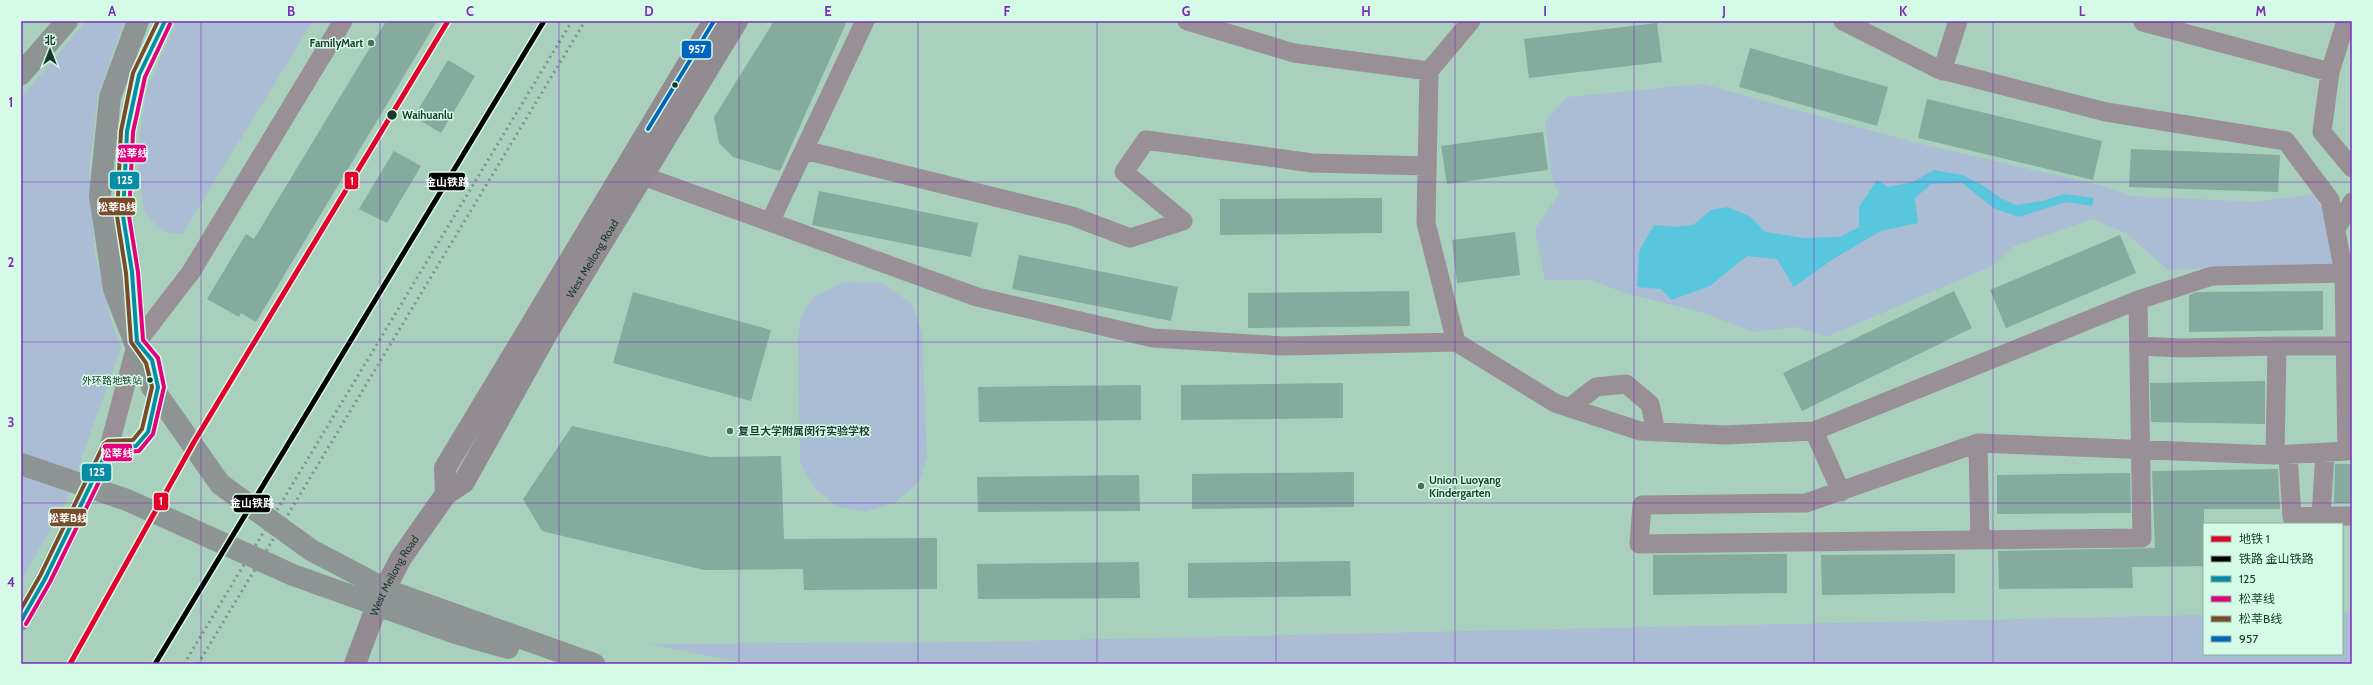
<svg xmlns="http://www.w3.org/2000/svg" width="2373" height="685" font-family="Cabin,'Noto Sans SC',sans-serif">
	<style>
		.green { fill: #aabdd4 }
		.water { fill: #58c6dc }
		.building { fill: #85aa9e }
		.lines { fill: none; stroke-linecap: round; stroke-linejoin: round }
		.street { stroke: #998f96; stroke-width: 19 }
		.secondary { stroke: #928c92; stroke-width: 22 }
		.highway { stroke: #8e9493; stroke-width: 22 }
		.rail { stroke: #878f8c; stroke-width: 3; stroke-dasharray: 2 4; stroke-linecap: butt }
		.highway-bridge { stroke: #8e9493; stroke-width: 22 }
		.bus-1-casing { stroke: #d5fae6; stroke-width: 7 }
		.bus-2-casing { stroke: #d5fae6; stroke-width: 7 }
		.bus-3-casing { stroke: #d5fae6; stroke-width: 7 }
		.bus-4-casing { stroke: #d5fae6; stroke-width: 7 }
		.bus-1 { stroke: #068da5; stroke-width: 4 }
		.bus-2 { stroke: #e5007d; stroke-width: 4 }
		.bus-3 { stroke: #7a4b2a; stroke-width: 4 }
		.bus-4 { stroke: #0065bd; stroke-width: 4 }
		.rail-1-casing { stroke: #d5fae6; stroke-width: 8 }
		.rail-1 { stroke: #000; stroke-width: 5 }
		.metro-1-casing { stroke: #d5fae6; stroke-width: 8 }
		.metro-1 { stroke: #e4002b; stroke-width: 5 }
		.grid { fill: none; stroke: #7b2cbf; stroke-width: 1; stroke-opacity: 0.55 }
		.poi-dot { fill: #4b6e5d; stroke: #d5fae6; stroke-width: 1.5 }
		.bus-dot { fill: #19392a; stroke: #d5fae6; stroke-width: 1.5 }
		.labels { text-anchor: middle; stroke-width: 3; stroke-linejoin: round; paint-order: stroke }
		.bus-label { font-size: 10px; fill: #19392a; stroke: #d5fae6; text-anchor: end }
		.poi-label { font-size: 11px; font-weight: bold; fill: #19392a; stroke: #d5fae6; text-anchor: start }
		.stop-label { font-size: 11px; font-weight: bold; fill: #19392a; stroke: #d5fae6; text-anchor: start }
		.street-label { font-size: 11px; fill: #19392a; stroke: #d5fae6 }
		.line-badge { stroke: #d5fae6; stroke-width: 1.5 }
		.badge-label { font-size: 11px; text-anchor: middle; font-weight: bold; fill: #fff }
		.neatline { fill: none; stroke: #7b2cbf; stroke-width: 1.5 }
		.grid-label { font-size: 13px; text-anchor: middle; font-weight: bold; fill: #7b2cbf }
	</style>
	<rect width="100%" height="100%" fill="#a8d0bc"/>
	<path class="green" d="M86,21H124L98,96L89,170L95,254L112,324L121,348L66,502L21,581V98Z
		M177,21H313L182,234L163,232L144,212L137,159L146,92Z
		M1703,84L1913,142L2099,185L2132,196L2256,202L2313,194L2323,210L2335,264L2168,270L2126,233L2092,219L2013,247L1992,266L1826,337L1796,327L1753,332L1701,312L1625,293L1591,280H1545L1535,229L1559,194L1552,178L1545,122L1567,97Z
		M844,282L882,283L912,304L922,333L927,458L919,482L896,502L866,512L839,507L815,489L800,462L798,338L801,317L813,297Z
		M2352,611V664H750L648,644L969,642L2204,615V654H2342V612Z"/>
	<path class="water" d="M1934,170L1962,175L1984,186L2000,198L2016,205L2042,201L2064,194L2094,198L2092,206L2066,202L2019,217L1995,209L1962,183L1931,184L1915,198L1918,223L1881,231L1833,259L1794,287L1777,259L1747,256L1710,286L1671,300L1661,289L1637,287L1639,251L1654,225L1674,227L1693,225L1711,210L1728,207L1751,217L1765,232L1803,238L1840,237L1859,227V207L1877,180L1888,187L1912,182Z"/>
	<path class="building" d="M386,21H437L256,322L241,313L239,317L207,299L246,234L254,239Z
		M774,21H847L780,171L733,157L719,143L714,117Z
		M1657,23L1662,62L1529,78L1524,39Z
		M1750,48L1888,87L1877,126L1739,87Z
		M448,60L475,76L441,133L414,117Z
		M1927,99L2102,141L2093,180L1918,138Z
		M1543,132L1548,170L1447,184L1441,146Z
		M2131,149L2280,155L2278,192L2129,187Z
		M394,151L421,166L387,223L359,209Z
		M819,191L978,223L971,257L812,225Z
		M1382,198V233L1220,235V199Z
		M1515,232L1520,275L1457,283L1452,240Z
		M2120,235L2136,273L2006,328L1990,290Z
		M1019,255L1178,287L1171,321L1012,289Z
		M1409,291L1410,326L1248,328V293Z
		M1954,291L1972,328L1802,411L1783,373Z
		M2323,291V330L2189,332V295L2197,292Z
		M633,292L771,330L751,401L613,363Z
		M2265,381V424L2151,422L2150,383Z
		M1343,383V418L1181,420V385Z
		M1141,385V420L979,422L978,387Z
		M572,426L710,457L781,456L784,539L937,538V589L804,590L803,569L704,570L542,531L523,499Z
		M2335,464H2352V503H2334Z
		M2278,469L2280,509H2204V566L2132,567L2133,588L1999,589L1998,551L2155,548L2152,471Z
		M1354,472V507L1192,509V474Z
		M2130,473L2131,513L1997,514V475Z
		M1139,475L1140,511L978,512L977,477Z
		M1787,554V593L1653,595V555Z
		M1955,554V593L1822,595L1821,555Z
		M1350,561L1351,596L1188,598V563Z
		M1139,562L1140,598L978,599L977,564Z"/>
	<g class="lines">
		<path class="street" d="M1187,21L1294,53L1429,71
			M1843,21L1938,69L2106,112L2286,141L2330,200L2344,273L2352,272
			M2143,22L2330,72L2346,21
			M1942,71L1958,21
			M2330,72L2322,132L2352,168
			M804,150L1072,216L1130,238L1183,221L1124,172L1146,140L1312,163L1427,166
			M643,176L977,297L1153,338L1284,346L1456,342L1555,403L1640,431L1725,435L1814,431L2138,300L2212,276L2344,273L2347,451L2275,455L2277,346H2344L2352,345
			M770,222L865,21
			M2336,229L2352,202
			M2138,300C2139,379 2141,459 2142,538L1639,544L1642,505L1806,503L1978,443L2275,455
			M137,338L132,272L123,216L127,131L139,75L165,21
			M1456,342L1426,223L1429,71L1471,21
			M2139,346L2182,348L2277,346
			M1569,408L1596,387L1626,384L1650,404L1656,432
			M1814,431L1841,492
			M1978,443L1980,540
			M2288,455L2292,517L2321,516L2325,453
			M2321,516H2352
			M21,621L45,579L109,447L137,342L191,272L343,21"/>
		<g class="secondary">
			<path d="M446,494L445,468L714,21"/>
			<path id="s1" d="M355,664L379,600L401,558L446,494L464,482L547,333L737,21"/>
		</g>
		<path class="highway" d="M21,74L67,21"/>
		<path class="rail" d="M184,664L572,21
			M198,664L585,21"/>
		<path class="highway-bridge" d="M138,21L110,97L100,196L114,289L152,387L220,484L311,550L389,591L594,664
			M21,464L127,500L293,575L455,633L508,648"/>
		<g class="bus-1-casing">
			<path id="bus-1" d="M21,621L45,579L109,447L136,446L148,432L158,387L152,360L137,342L132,272L123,216L127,131L139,75L165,21"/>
		</g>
		<g class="bus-2-casing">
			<path id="bus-2" d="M26,624L50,582L113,453L139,451L153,434L164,387L158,358L143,340L138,272L129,216L133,132L145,77L170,24"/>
		</g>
		<g class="bus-3-casing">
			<path id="bus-3" d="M21,609L40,576L104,444L108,441L133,440L142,429L152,387L146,363L131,342L126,273L117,216L121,131L133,73L158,21"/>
		</g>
		<g class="bus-4-casing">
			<path id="bus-4" d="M648,129L714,21"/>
		</g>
		<use href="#bus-1" class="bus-1"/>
		<use href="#bus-2" class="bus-2"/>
		<use href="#bus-3" class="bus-3"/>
		<use href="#bus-4" class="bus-4"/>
		<g class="rail-1-casing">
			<path id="rail-1" d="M155,664L544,21"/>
		</g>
		<use href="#rail-1" class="rail-1"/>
		<g class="metro-1-casing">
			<path id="metro-1" d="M70,664L194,442L448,21"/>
		</g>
		<use href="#metro-1" class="metro-1"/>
	</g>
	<path class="grid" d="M201,21V664M380,21V664M559,21V664M739,21V664M918,21V664M1097,21V664M1276,21V664M1455,21V664M1634,21V664M1814,21V664M1993,21V664M2172,21V664M21,182H2352M21,342H2352M21,503H2352"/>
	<g class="poi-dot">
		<circle cx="371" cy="43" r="4"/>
		<circle cx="730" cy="431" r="4"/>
		<circle cx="1421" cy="486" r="4"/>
	</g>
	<g class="bus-dot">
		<circle cx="675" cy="85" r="3.5"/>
		<circle cx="392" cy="115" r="5.5"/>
		<circle cx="150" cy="380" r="3.5"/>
	</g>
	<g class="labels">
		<g class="bus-label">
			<text x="142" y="384">外环路地铁站</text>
		</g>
		<g class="poi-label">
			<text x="363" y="47" text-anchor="end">FamilyMart</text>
			<text x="738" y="435">复旦大学附属闵行实验学校</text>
			<text x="1429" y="484">Union Luoyang<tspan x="1429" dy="13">Kindergarten</tspan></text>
		</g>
		<g class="stop-label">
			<text x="402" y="119">Waihuanlu</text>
		</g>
		<g class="street-label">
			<text dy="4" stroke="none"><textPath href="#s1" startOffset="473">West Meilong Road</textPath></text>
			<text dy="4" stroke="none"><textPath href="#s1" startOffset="97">West Meilong Road</textPath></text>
		</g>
	</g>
	<g class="line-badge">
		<rect x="681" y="40" width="31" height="19" rx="4" fill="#0065bd"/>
		<rect x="117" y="144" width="30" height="19" rx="4" fill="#e5007d"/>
		<rect x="109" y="171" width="31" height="19" rx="4" fill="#068da5"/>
		<rect x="344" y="171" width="15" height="19" rx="4" fill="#e4002b"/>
		<rect x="428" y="172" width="38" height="19" rx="4" fill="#000"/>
		<rect x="98" y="197" width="38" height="19" rx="4" fill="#7a4b2a"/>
		<rect x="102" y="443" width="31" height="19" rx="4" fill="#e5007d"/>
		<rect x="81" y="463" width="31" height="19" rx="4" fill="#068da5"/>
		<rect x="153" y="492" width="16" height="19" rx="4" fill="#e4002b"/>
		<rect x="233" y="494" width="38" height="19" rx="4" fill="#000"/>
		<rect x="49" y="508" width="38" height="19" rx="4" fill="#7a4b2a"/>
	</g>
	<g class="badge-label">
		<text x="697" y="53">957</text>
		<text x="132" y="157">松莘线</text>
		<text x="125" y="184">125</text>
		<text x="352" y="185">1</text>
		<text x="447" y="186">金山铁路</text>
		<text x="117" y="211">松莘B线</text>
		<text x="117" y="457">松莘线</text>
		<text x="97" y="476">125</text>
		<text x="161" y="505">1</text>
		<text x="252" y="507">金山铁路</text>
		<text x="68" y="522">松莘B线</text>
	</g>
	<rect width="2373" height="685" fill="none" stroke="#d5fae6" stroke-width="44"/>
	<rect x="2203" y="523" width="140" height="132" fill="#d5fae6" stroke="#8aad9b"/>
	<rect x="2211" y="536" width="20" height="6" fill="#e4002b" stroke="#8aad9b"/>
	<text x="2239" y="543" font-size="12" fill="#19392a">地铁 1</text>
	<rect x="2211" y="556" width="20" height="6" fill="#000000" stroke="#8aad9b"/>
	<text x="2239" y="563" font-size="12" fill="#19392a">铁路 金山铁路</text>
	<rect x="2211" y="576" width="20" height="6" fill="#068da5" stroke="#8aad9b"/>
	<text x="2239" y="583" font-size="12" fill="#19392a">125</text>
	<rect x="2211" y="596" width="20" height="6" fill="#e5007d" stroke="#8aad9b"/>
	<text x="2239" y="603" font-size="12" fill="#19392a">松莘线</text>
	<rect x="2211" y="616" width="20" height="6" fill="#7a4b2a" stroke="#8aad9b"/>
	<text x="2239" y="623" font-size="12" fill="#19392a">松莘B线</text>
	<rect x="2211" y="636" width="20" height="6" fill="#0065bd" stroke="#8aad9b"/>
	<text x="2239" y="643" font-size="12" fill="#19392a">957</text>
	<g transform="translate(50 50)" stroke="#d5fae6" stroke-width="3" paint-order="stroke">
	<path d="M0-3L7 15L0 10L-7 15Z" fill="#19392a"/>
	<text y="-6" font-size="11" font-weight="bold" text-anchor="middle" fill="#19392a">北</text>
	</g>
	<rect x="22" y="22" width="2329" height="641" class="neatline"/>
	<g class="grid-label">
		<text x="112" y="16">A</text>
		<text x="291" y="16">B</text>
		<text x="470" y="16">C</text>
		<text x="649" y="16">D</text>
		<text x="828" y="16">E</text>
		<text x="1007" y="16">F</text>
		<text x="1186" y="16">G</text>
		<text x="1366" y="16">H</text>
		<text x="1545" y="16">I</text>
		<text x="1724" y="16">J</text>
		<text x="1903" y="16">K</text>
		<text x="2082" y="16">L</text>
		<text x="2261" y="16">M</text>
		<text x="11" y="107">1</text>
		<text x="11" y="267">2</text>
		<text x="11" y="427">3</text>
		<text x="11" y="587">4</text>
	</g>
</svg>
